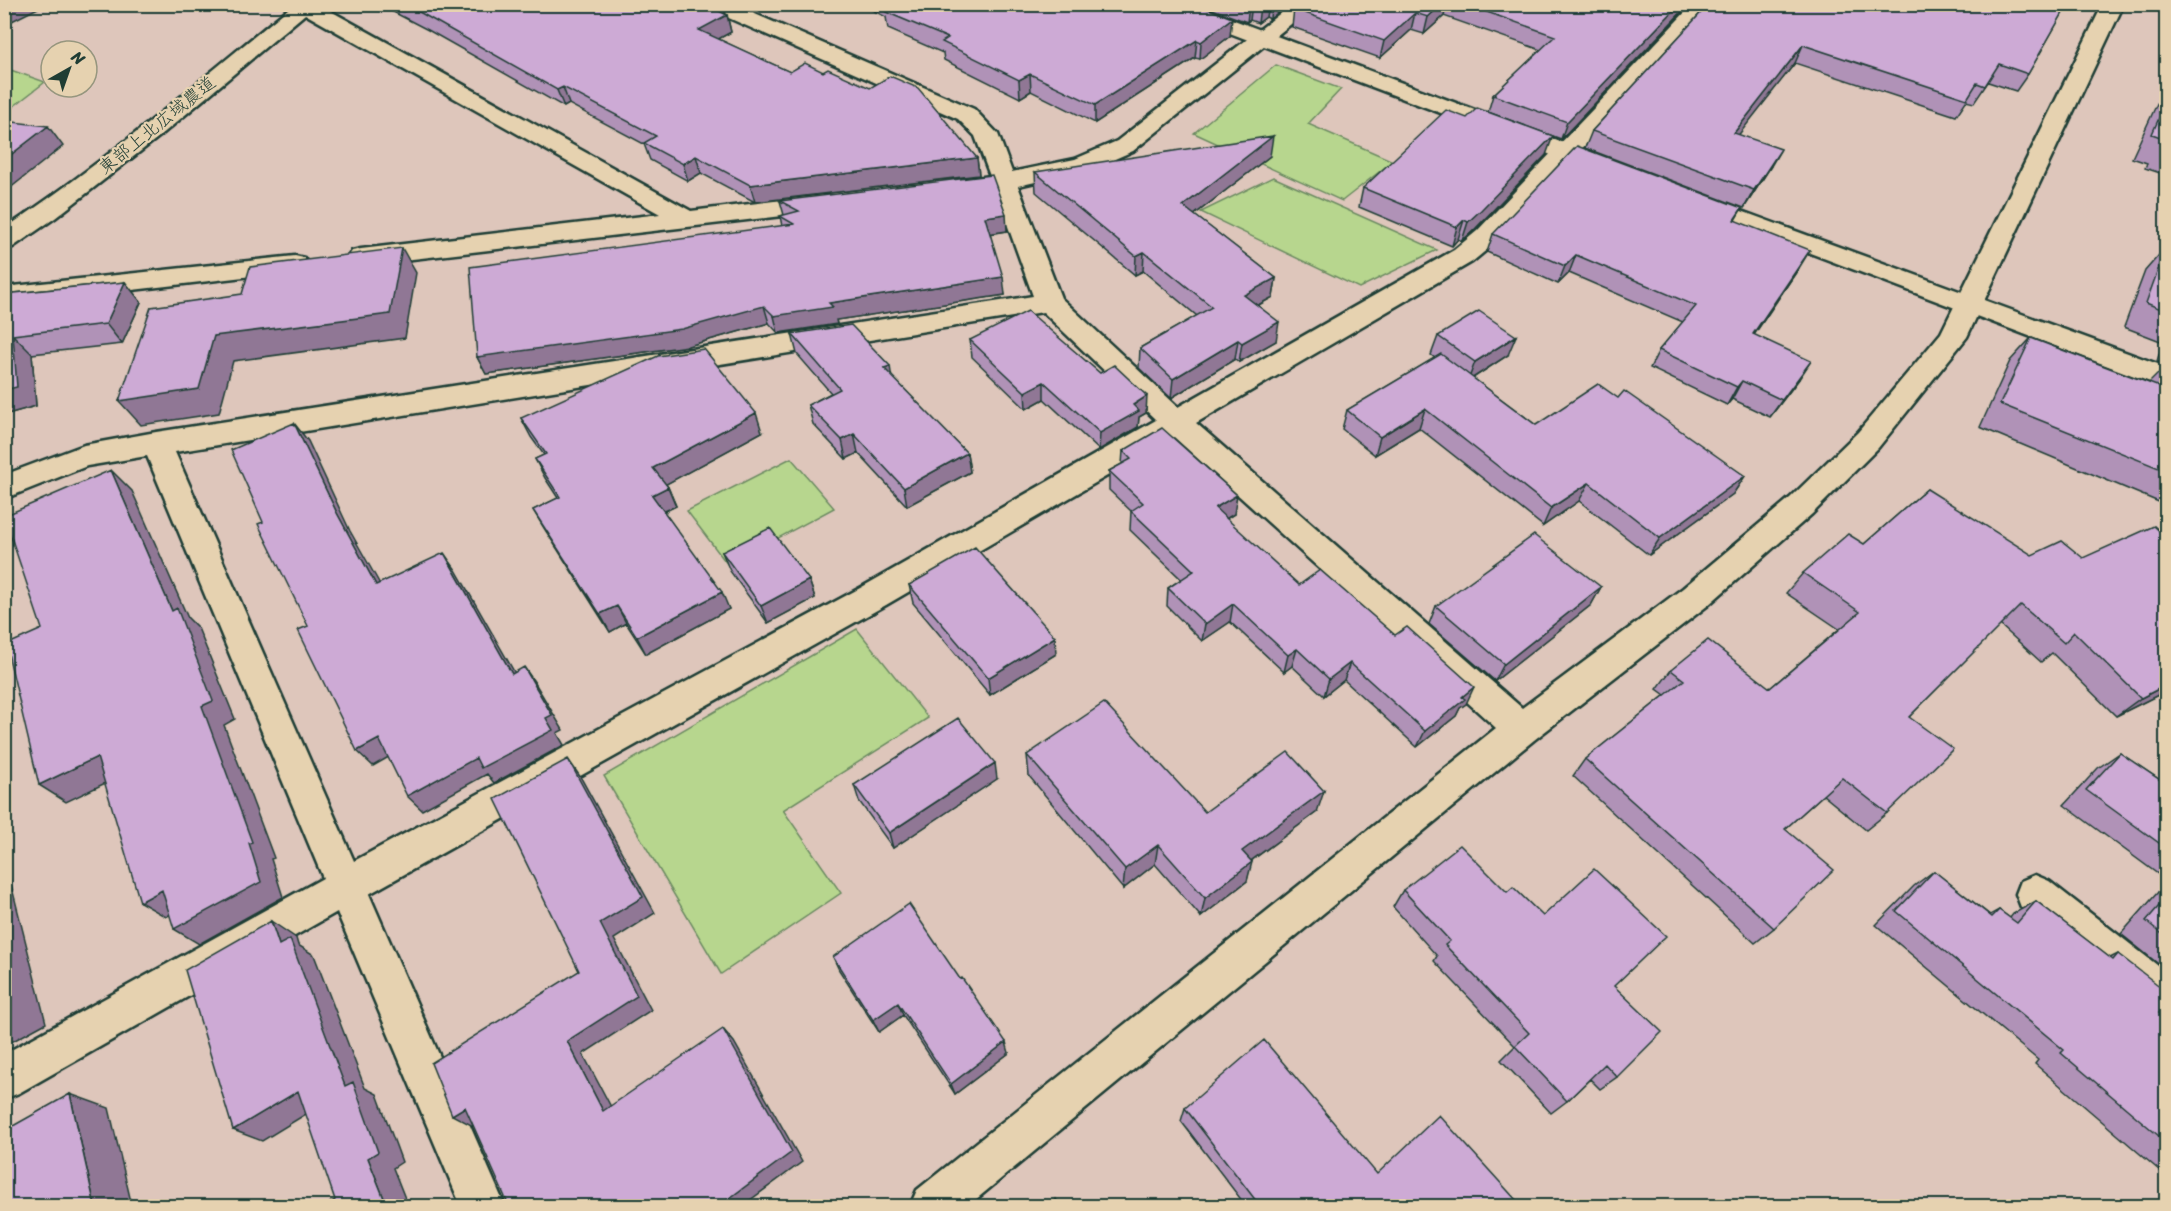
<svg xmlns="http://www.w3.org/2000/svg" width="2171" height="1211" font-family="Sriracha,'Klee One',sans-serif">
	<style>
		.green { fill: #b7d68e; stroke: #6b8a61; stroke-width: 1.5 }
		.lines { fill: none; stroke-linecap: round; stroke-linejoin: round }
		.street-casing { stroke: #1f3d34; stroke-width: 5 }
		.secondary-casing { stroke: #1f3d34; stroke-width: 5 }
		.street { fill: #e6d2b0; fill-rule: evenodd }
		.secondary { fill: #e6d2b0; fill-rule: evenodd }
		.wall { fill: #b092b7; stroke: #1f3d34; stroke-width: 1.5 }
		.shaded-wall { fill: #907795; stroke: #1f3d34; stroke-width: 1.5 }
		.building { fill: #cdaad5; stroke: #1f3d34; stroke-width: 1.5 }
		.labels { text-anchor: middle; stroke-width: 4.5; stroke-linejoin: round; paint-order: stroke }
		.far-street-label { font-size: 18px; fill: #1f3d34; stroke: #e6d2b0 }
	</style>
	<rect width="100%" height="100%" fill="#dec6bb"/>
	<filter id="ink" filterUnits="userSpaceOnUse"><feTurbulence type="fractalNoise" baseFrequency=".0167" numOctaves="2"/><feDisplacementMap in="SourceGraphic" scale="12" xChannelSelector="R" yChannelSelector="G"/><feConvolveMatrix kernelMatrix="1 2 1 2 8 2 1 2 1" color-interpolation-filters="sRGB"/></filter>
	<g filter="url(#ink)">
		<path class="green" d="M1276,65L1341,89L1308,124L1393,161L1342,201L1194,133Z
			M5,68L45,82L5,113L4,68Z
			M1273,177L1437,250L1359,288L1201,212Z
			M791,458L834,508L728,565L687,511Z
			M857,629L928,718L783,810L841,893L721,974L604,776Z"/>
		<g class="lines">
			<g class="street-casing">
				<path id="street" d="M296,4H318L691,211L825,195L834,198L837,203L834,208L825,211L361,265L352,263L348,257L352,251L361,249L660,214L298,10Z
					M703,4H732L974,109L998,134L1012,172L1075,159L1117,141L1292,4H1316L1133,151L1092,169L1018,186L1061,298L1178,407L1454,250L1477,231L1693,4H1715L1495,243L1472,262L1196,423L1522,708L1683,588L1790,498L1858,432L1941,333L2103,4H2124L1967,337L1878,448L1812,514L1707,606L1534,740L968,1206H910L917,1190L1496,728L1174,437L886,605L369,894L505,1206H461L337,912L19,1093L4,1099V1054L323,878L147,456L87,466L4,499V475L84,445L156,432L1033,296L995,190L951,195L942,193L939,188L942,183L990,176L975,136L958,119L706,8ZM1043,312L1156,420L862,587L354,861L175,452Z
					M295,256L304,258L308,264L304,270L4,305V287Z
					M2035,875L2049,881L2166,972V1017L2152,1011L2021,907L2016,894L2021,881Z"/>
			</g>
			<g class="secondary-casing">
				<path id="secondary" d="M294,4H317L160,136L55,218L13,247L4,249V229C106,162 199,81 294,4Z
					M1161,4H1191L1622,165L1625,170L1622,175L1613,177L1604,175L1164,8Z
					M1695,194L2166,367V388L1686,206L1683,201L1686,196Z"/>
			</g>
			<use href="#street" class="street"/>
			<use href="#secondary" class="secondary"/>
		</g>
		<path class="wall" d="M378,4H723L726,14L727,15L731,32L718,39L977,158L979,175L755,202L701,173L688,181L650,160L644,144L569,104L564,107L428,30Z
			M739,4H754L748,8Z
			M871,4H1195L1230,36L1200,59L1195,58L1095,123L1031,91L1020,98L944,60L943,53L888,29L886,17L872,10Z
			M1199,4H1288L1270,19L1266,17L1258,23L1250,20L1247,22Z
			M1300,4H1689L1561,139L1488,112L1493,95L1541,50L1444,16L1424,34L1411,30L1380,58L1292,27L1294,9Z
			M1709,4H2068L2028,74L2016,91L1988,82L1974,103L1966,101L1956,116L1795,63L1738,134L1771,166L1744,208L1585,148L1592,131Z
			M2166,84V175L2145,168L2147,163L2132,158Z
			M1546,155L1475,229L1462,241L1458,239L1452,246L1359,207L1363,188Z
			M1270,156L1194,215L1276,278L1273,297L1257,306L1276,341L1239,362L1235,359L1171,398L1139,368L1140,348L1197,316L1143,271L1135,275L1036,192L1035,172Z
			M780,201L1007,231L990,234L1005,295L836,320L837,324L778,333L769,323L688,346L486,374L477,357L782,226L780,216L784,215Z
			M1742,208L1735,220L1799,268L1754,335L1799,379L1770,417L1732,399L1727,405L1650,368L1659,350L1683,322L1569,273L1558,284L1487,252L1493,234Z
			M2166,247V365L2157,361L2163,342L2124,327L2145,271Z
			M125,282L141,302L122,344L32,354L36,406L4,415V294Z
			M792,334L892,377L967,453L970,472L907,506L858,453L846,459L813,424L808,405L831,393L797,354Z
			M1438,336L1508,355L1473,378L1536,425L1618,398L1745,476L1733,494L1649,555L1579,501L1543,526L1419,428L1375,455L1342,429L1347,410L1435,358L1431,355Z
			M2031,338L2149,383L2166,366V505L1980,427L2010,361Z
			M970,340L1146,413L1139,417L1138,427L1099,450L1044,399L1026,409L972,357Z
			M521,418L762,432L666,484L668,487L676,506L664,512L729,609L646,654L626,623L610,632L544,528L533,510L558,498L545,478L535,459L544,455L531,437Z
			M1123,451L1234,514L1226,519L1299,585L1466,704L1460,708L1456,716L1417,747L1344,680L1324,696L1292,666L1284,672L1230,622L1202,641L1167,606L1168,588L1181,579L1130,530L1131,511L1109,490V471L1122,464Z
			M1927,489L2166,691L2116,716L2052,653L2041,662L2000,625L1909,717L1887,813L1866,830L1823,795L1785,829L1774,928L1755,943L1573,776L1585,759L1665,695L1657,689L1671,670L1770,688L1839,629L1786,593L1803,573L1864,544Z
			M722,552L809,580L815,598L768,623L730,571Z
			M909,585L1056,654L990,695L913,603Z
			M1601,587L1591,605L1495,681L1429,624L1436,606Z
			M2120,753L2166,784V880L2064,805L2098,768Z
			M1027,755L1205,812H1317L1251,861L1247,881L1201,917L1155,864L1123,889L1029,776Z
			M997,779L893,848L859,801L854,785Z
			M1934,871L1990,915L1999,910L2010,918L2013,914L2036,901L2110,958L2118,954L2159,1013L2166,1018V1169L2160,1171L2035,1064L2038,1060L1876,925L1914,886Z
			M2166,883V970L2121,934Z
			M1403,890L1507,892L1614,986L1617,1077L1600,1089L1590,1079L1567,1101L1551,1113L1501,1060L1515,1046L1434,961L1437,956L1393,907Z
			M833,957L960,979L1009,1053L955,1094L903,1015L879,1032L839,970Z
			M1185,1108L1377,1174L1511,1206H1246L1181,1121Z"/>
		<path class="shaded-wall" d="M4,4H46L4,25Z
			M720,4H723L726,16L727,15L731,32L704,47L699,30L713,8Z
			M747,4H754L748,8Z
			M1250,4H1252L1250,20L1247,22L1249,5Z
			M1263,4H1268L1266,17L1258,23L1260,6Z
			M1271,4H1288L1270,19Z
			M1442,4H1447L1444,16L1424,34L1428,17Z
			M1680,4H1689L1561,139L1567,122Z
			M1415,13L1411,30L1380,58L1384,41Z
			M1232,18L1230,36L1200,59L1201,42Z
			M1197,40L1195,58L1095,123V105Z
			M1803,45L1795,63L1726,151L1734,133Z
			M1030,74L1031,91L1020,98L1019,80Z
			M563,87L569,104L564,107L557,90Z
			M48,126L63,146L4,193V160Z
			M1273,136L1270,156L1181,225L1183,206Z
			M1553,136L1546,155L1475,229L1462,241L1468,222Z
			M1781,149L1771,166L1744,208L1754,190Z
			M696,156L701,173L688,181L683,164Z
			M977,158L979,175L755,202L750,185Z
			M1006,214L1007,231L987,234L985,217Z
			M1464,220L1458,239L1452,246L1457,227Z
			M402,248L416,273L405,338L233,361L219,413L141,425L119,401L214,336Z
			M1810,250L1799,268L1742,352L1753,334Z
			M1144,252L1143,271L1135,275L1136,256Z
			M1576,255L1569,273L1558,284L1565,266Z
			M1003,277L1005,295L836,320L837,324L778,333L774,316L829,303Z
			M1276,278L1273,297L1241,314L1244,295Z
			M125,282L141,302L122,344L106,324Z
			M764,306L769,323L688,346L486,374L477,357Z
			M1279,322L1276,341L1239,362L1242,343Z
			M13,335L32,354L36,406L4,415V390Z
			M1516,336L1508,355L1468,381L1475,362Z
			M1238,340L1235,359L1171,398L1173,379Z
			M1811,361L1799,379L1770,417L1782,400Z
			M890,366L893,385L884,368Z
			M1742,381L1732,399L1727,405L1737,387Z
			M1044,382V399L1026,409L1025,392Z
			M1147,396L1146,413L1139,417L1138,427L1099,450L1100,433L1133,405Z
			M1425,409L1419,428L1375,455L1380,437Z
			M756,413L762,432L661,487L653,468Z
			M294,423L308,441L350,531L390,602L376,585L337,513Z
			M854,434L858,453L846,459L842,440Z
			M967,453L970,472L907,506L904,488Z
			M111,470L132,491L188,618L198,628L235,719L224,725L274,858L271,859L283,897L199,944L174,929L202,706L172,611Z
			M1745,476L1733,494L1649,555L1660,538Z
			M1589,483L1579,501L1543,526L1551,508Z
			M668,487L676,506L660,513L652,495Z
			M1237,495L1234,514L1212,527L1215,508Z
			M444,553L456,570L524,689L512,674Z
			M809,580L815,598L768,623L761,606Z
			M1601,587L1591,605L1495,681L1504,664Z
			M722,592L729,609L646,654L637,637Z
			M1233,604L1230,622L1202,641L1205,624Z
			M617,606L626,623L610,632L600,614Z
			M1055,637L1056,654L990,695L988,678Z
			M1297,649L1292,666L1284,672L1288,655Z
			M1350,663L1344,680L1324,696L1329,679Z
			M524,667L535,683L563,730L557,733L564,745L494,783L487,774L422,810L407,796L546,718Z
			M2166,685V691L2116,716L2141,698Z
			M1474,687L1466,704L1460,708L1456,716L1417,747L1425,731L1462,697Z
			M379,739L394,754L373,766L357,751Z
			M97,757L122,775L66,802L39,785Z
			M568,759L581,778L655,913L614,939L651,1010L583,1054L619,1122L603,1111L567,1041L600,923Z
			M995,763L997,779L893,848L889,833Z
			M1324,791L1317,812L1237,871L1242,851Z
			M1158,845L1155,864L1123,889L1125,869Z
			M1252,862L1247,881L1201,917L1205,898Z
			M4,863L6,864L46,1023L4,1046Z
			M162,890L187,905L166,917L140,902Z
			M271,921L296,938L298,945L314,955L365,1088L377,1094L402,1162L393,1168L408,1206H387L368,1158L345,1086L279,945Z
			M898,1003L903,1015L879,1032L873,1020Z
			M723,1029L734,1042L802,1162L742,1206H719Z
			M1006,1042L1009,1053L955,1094L951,1084Z
			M298,1091L324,1103L262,1141L233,1130Z
			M70,1094L109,1108L132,1206H95Z
			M465,1107L485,1118L473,1126L452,1115Z"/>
		<path class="building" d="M403,4H720L713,8L727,15L699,30L790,72L805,63L823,72L828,69L870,88L890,76L918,88L977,158L750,185L696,156L683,164L644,143L656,136L563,87L557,90L421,13Z
			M895,4H1195L1232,18L1201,42L1197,40L1095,105L1030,74L1019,80L942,42L948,38L886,12L897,5Z
			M1300,4H1442L1428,17L1415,13L1384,41L1294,9Z
			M1464,4H1680L1567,122L1493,95L1555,36Z
			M1709,4H2068L2028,74L1999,64L1985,86L1977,83L1967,99L1803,45L1734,133L1781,149L1754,190L1592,131Z
			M2166,102V139L2152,134Z
			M1477,108L1553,136L1481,210L1468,222L1464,220L1457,227L1363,188L1446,110L1467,118Z
			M4,121L48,126L4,160Z
			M1273,136L1183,206L1276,278L1244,295L1279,322L1242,343L1238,340L1173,379L1140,348L1212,307L1144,252L1136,256L1035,172Z
			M1577,146L1742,208L1734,220L1810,250L1753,334L1811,361L1782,400L1742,381L1737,387L1659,350L1696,306L1576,255L1565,266L1493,234Z
			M992,175L1006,214L985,217L1003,277L829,303L833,307L774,316L764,306L682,329L477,357L470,267L794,224L780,216L799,211L780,201Z
			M402,248L390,314L214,336L199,389L119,401L151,307L242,294L250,267Z
			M2166,248V311L2146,303Z
			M125,282L106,324L13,335L17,387L4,390V294Z
			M1028,311L1100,373L1114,365L1147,396L1133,405L1139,411L1100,433L1044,382L1025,392L970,340Z
			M1479,311L1516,336L1475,362L1438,336Z
			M851,325L890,366L884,368L967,453L904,488L854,434L842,440L808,405L840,389L792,334Z
			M2031,338L2162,388L2166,376V471L2000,404Z
			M704,349L756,413L653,468L668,487L652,495L722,592L637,637L617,606L600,614L533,510L560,497L535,459L546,454L521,418L658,356Z
			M1441,354L1536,425L1598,384L1618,398L1624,391L1745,476L1660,538L1589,483L1551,508L1425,409L1380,437L1347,410Z
			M294,423L337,513L376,585L444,553L512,674L524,667L552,715L546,718L553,730L481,768L476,758L407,796L379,739L357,751L298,630L308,626L258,524L263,522L231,450Z
			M1162,428L1237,495L1215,508L1299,585L1320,570L1395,635L1407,627L1474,687L1462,697L1465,699L1425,731L1350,663L1329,679L1297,649L1288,655L1233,604L1205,624L1168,588L1194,571L1131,511L1143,503L1109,471L1131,459L1123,451Z
			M111,470L172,611L177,608L213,701L202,706L252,842L249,843L261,882L174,929L162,890L140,902L97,757L39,785L6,645L42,629L4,516Z
			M1927,489L2032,555L2062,541L2083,558L2154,526L2166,537V685L2141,698L2074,632L2064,643L2021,605L1909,717L1953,749L1887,813L1842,778L1785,829L1834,870L1774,928L1585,759L1684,680L1671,670L1708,640L1770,688L1860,612L1803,573L1848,534L1864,544Z
			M770,528L809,580L761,606L722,552Z
			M1534,535L1601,587L1504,664L1436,606Z
			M975,547L1055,637L988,678L909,585Z
			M1104,703L1205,812L1288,752L1324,791L1242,851L1252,862L1205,898L1158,845L1125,869L1027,755Z
			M958,718L995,763L889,833L854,785Z
			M2120,753L2166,784V848L2086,790Z
			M568,759L643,897L600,923L637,996L567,1041L603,1111L723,1029L792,1152L719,1206H509L465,1107L452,1115L431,1063L579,971L495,799Z
			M1460,845L1507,892L1513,887L1543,916L1594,869L1666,936L1614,986L1662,1032L1617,1077L1605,1064L1567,1101L1515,1046L1529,1033L1445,945L1450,941L1403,890Z
			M1934,871L1992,917L1999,910L2017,923L2036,901L2113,960L2118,954L2166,991V1004L2159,1013L2166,1018V1142L2061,1053L2064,1050L1896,911Z
			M2166,898V937L2146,921Z
			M909,904L960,979L962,978L1006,1042L951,1084L898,1003L873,1020L833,957Z
			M271,921L279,945L290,939L345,1086L353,1082L378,1152L368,1158L387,1206H325L335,1200L298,1091L233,1130L185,970Z
			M1264,1040L1377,1174L1439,1115L1517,1201L1511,1206H1260L1185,1108Z
			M70,1094L95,1206H4V1131Z
			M1056,1199L1061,1206H1046Z"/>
	</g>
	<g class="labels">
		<g class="far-street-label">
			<text transform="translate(157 125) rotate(-39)" y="6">東部上北広域農道</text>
		</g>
	</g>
	<rect width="2171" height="1211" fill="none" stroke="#e6d2b0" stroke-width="24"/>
	<rect x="12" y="12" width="2147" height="1187" fill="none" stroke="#1f3d34" stroke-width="2" filter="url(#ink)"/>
	<g transform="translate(69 69) rotate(40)"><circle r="28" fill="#e6d2b0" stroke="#96967e" stroke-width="1.5"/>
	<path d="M0-4.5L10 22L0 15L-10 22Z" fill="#1f3d34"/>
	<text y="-9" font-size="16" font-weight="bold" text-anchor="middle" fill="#1f3d34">N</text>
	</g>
</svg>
